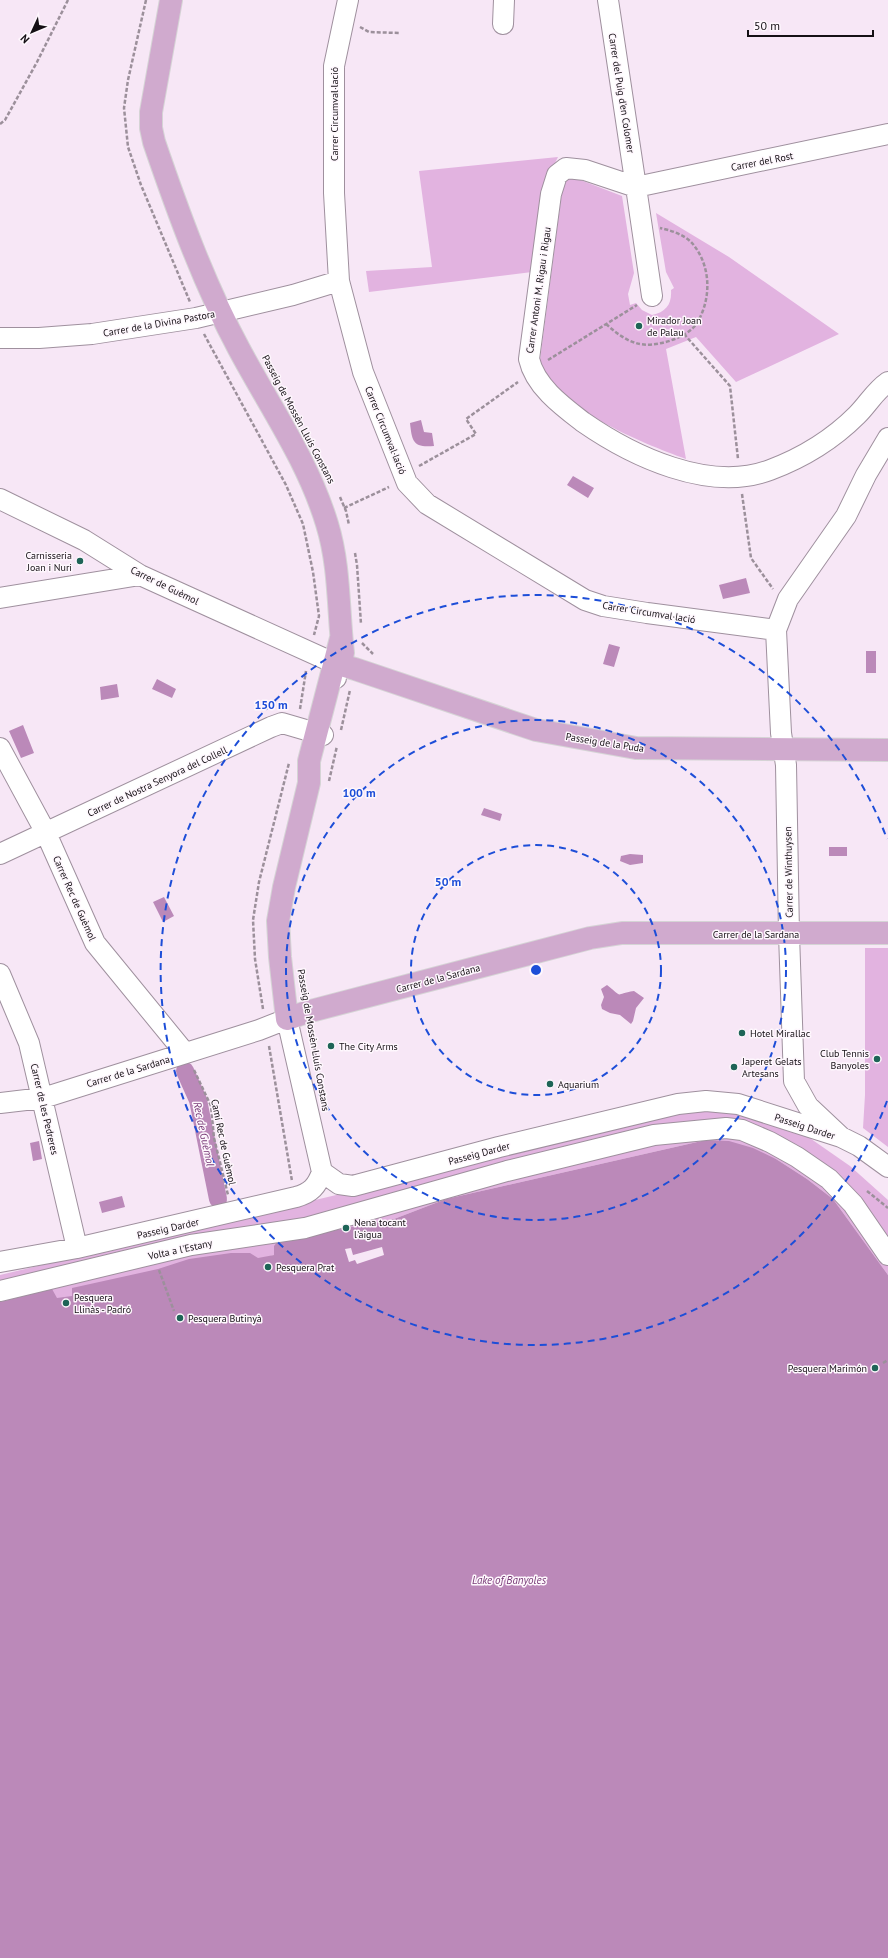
<svg xmlns="http://www.w3.org/2000/svg" width="888" height="1958" font-family="'PT Sans',sans-serif">
	<style>
		.green { fill: #e2b3e0 }
		.water { fill: #bb89b9 }
		.pier { fill: #f7e7f6 }
		.lines { fill: none; stroke-linecap: round; stroke-linejoin: round }
		.canal { stroke: #bb89b9; stroke-width: 18 }
		.minor-casing { stroke: #9f909e; stroke-width: 22 }
		.major-casing { stroke: #d5d4d5; stroke-width: 24 }
		.path { stroke: #9c909b; stroke-width: 2.5; stroke-dasharray: 4 2; stroke-linecap: butt }
		.minor { stroke: #fff; stroke-width: 20 }
		.major { stroke: #d0aace; stroke-width: 22 }
		.ring { fill: none; stroke: #1d4ed8; stroke-width: 2; stroke-dasharray: 7 5 }
		.poi-dot { fill: #1e6457; stroke: #fef7fd; stroke-width: 1.5 }
		.labels { text-anchor: middle; stroke-width: 3; stroke-linejoin: round; paint-order: stroke }
		.street-label { font-size: 10px; fill: #151015; stroke: #fef7fd }
		.poi-label { font-size: 10px; fill: #151015; stroke: #fef7fd; text-anchor: start }
		.water-label { font-size: 11px; font-style: italic; fill: #783b77; stroke: #fef7fd }
		.centre { fill: #1d4ed8; stroke: #fef7fd; stroke-width: 2 }
		.ring-label { font-size: 12px; text-anchor: middle; font-weight: bold; fill: #1d4ed8; stroke: #fef7fd; stroke-width: 3; stroke-linejoin: round; paint-order: stroke }
	</style>
	<rect width="100%" height="100%" fill="#f7e7f6"/>
	<path class="green" d="M558,157L545,183L532,272L369,292L366,271L432,267L419,171Z
		M570,176L622,196L634,273L628,294L630,305L636,303L642,310L652,315C666,312 672,304 671,290L674,288L666,272L656,213L729,257L839,334L736,382L696,337L666,349L686,459C640,442 558,410 540,360L563,184Z
		M865,948H888V1147L863,1128L865,1095Z
		M721,1108L804,1134L850,1166L888,1200V1275L833,1199L807,1179L776,1159L706,1140L446,1199L394,1219L361,1227L325,1231L274,1255L0,1339V1275L488,1159L676,1111Z"/>
	<path class="water" d="M421,420L424,432L432,433L434,446C413,448 412,441 410,423Z
		M573,476L594,488L588,498L567,485Z
		M746,578L750,593L723,599L719,585Z
		M609,644L620,647L614,667L603,664Z
		M866,651H876V673H866Z
		M157,679L176,689L172,698L152,689Z
		M117,684L119,697L101,700L100,687Z
		M23,725L34,753L21,758L9,731Z
		M484,808L502,814L500,821L481,815Z
		M829,847H847V856H829Z
		M630,854L643,855V863L630,865L620,861L621,856Z
		M164,897L174,916L163,922L153,902Z
		M607,985C625,999 613,994 634,991L644,998L636,1008L633,1021L631,1024L620,1015L610,1013L602,1009L601,1005L604,997L601,989Z
		M706,1140L729,1141L753,1148L776,1159L807,1179L833,1199L888,1275V1958H0V1302L52,1289L57,1298L72,1296V1288L158,1269L189,1259L231,1253H250L258,1258L274,1255V1246L278,1241L394,1219L446,1199Z
		M39,1141L42,1159L33,1161L30,1143Z
		M122,1196L125,1207L102,1213L99,1202Z"/>
	<path class="pier" d="M382,1247L384,1255L357,1264L355,1260L349,1262L345,1249L351,1248L353,1255Z"/>
	<g class="lines">
		<path class="canal" d="M185,1071L198,1100L218,1199"/>
		<g class="minor-casing">
			<path id="minor" d="M348,0L334,66V193L339,281L363,372L407,483L427,504L585,600L603,606L647,613L776,630
				M608,0L636,187L888,134
				M503,24L504,0
				M652,296L636,187L585,170L566,168L557,175L551,194L529,359C535,386 562,406 583,422C632,456 709,493 770,470C802,458 833,439 857,415C868,404 875,391 888,382
				M0,338H39L92,334L196,318L293,295L339,281
				M0,499L84,540L140,575L334,663L336,678
				M0,598L140,575
				M0,748L46,833L95,943L185,1053
				M0,854L271,727L282,723L323,735
				M0,974L29,1043L77,1248
				M0,1103L43,1098L259,1030L287,1019L322,1172
				M841,1137L808,1106L794,1081L789,934L786,765L781,733L776,630L788,599L846,516L866,475L888,438
				M322,1172L339,1184L353,1186L499,1147L678,1104L706,1101L738,1104L841,1137L859,1146L888,1167
				M0,1262L77,1248L296,1197C311,1193 317,1186 322,1172
				M0,1291L191,1245L305,1228L507,1171L654,1135L726,1128L742,1130L770,1142L797,1157L829,1179L853,1204L888,1255"/>
		</g>
		<g class="major-casing">
			<path id="major" d="M171,0L151,112V128L154,142C178,212 204,284 239,349C270,407 308,461 327,524C340,566 338,610 343,653
				M341,638L309,761V783L284,887L278,921L280,957L287,1019L307,1012L590,938L622,933H888
				M334,663L355,669L536,730L636,748L888,750"/>
		</g>
		<path class="path" d="M146,0L128,80L124,108L128,147L141,185L190,302
			M360,27L369,32L400,33
			M0,124L5,120L37,62L68,0
			M606,324C615,332 625,340 636,343C653,349 688,338 697,323C712,298 711,265 692,243C685,235 670,230 660,228
			M204,334L286,485L303,524L313,572L319,616L314,635
			M684,334L730,386L738,459
			M548,360L637,305
			M419,466L476,434L466,419L518,382
			M742,494L751,558L773,589
			M340,497L346,511L349,525
			M344,508L389,487
			M355,553L357,565L361,624
			M362,643L373,654
			M300,709L306,671
			M341,730L350,690
			M329,781L337,746
			M263,1009L255,959L253,920L259,882L289,763
			M311,1029L317,1062
			M269,1046L292,1181
			M194,1070L211,1106L214,1138L228,1195
			M867,1191L888,1208
			M362,1231L364,1240
			M159,1270L174,1311
			M883,1363L888,1360"/>
		<use href="#minor" class="minor"/>
		<use href="#major" class="major"/>
	</g>
	<g class="ring">
		<circle cx="536" cy="970" r="125"/>
		<circle cx="536" cy="970" r="250"/>
		<path d="M887 1101A375 375 0 1 1 887 839"/>
	</g>
	<g class="poi-dot">
		<circle cx="639" cy="326" r="4"/>
		<circle cx="80" cy="561" r="4"/>
		<circle cx="742" cy="1033" r="4"/>
		<circle cx="331" cy="1046" r="4"/>
		<circle cx="877" cy="1059" r="4"/>
		<circle cx="734" cy="1067" r="4"/>
		<circle cx="550" cy="1084" r="4"/>
		<circle cx="346" cy="1228" r="4"/>
		<circle cx="268" cy="1267" r="4"/>
		<circle cx="66" cy="1303" r="4"/>
		<circle cx="180" cy="1318" r="4"/>
		<circle cx="875" cy="1368" r="4"/>
	</g>
	<g class="labels">
		<g class="street-label">
			<text transform="translate(622 93) rotate(81)" y="4">Carrer del Puig d'en Colomer</text>
			<text transform="translate(334 114) rotate(-90)" y="4">Carrer Circumval·lació</text>
			<text transform="translate(762 161) rotate(-11)" y="4">Carrer del Rost</text>
			<text transform="translate(538 290) rotate(-82)" y="4">Carrer Antoni M. Rigau i Rigau</text>
			<text transform="translate(159 323) rotate(-10)" y="4">Carrer de la Divina Pastora</text>
			<text transform="translate(299 419) rotate(62)" y="4">Passeig de Mossèn Lluís Constans</text>
			<text transform="translate(386 430) rotate(68)" y="4">Carrer Circumval·lació</text>
			<text transform="translate(165 585) rotate(26)" y="4">Carrer de Guèmol</text>
			<text transform="translate(649 612) rotate(9)" y="4">Carrer Circumval·lació</text>
			<text transform="translate(605 742) rotate(9)" y="4">Passeig de la Puda</text>
			<text transform="translate(157 781) rotate(-25)" y="4">Carrer de Nostra Senyora del Collell</text>
			<text transform="translate(788 872) rotate(-91)" y="4">Carrer de Winthuysen</text>
			<text transform="translate(75 898) rotate(66)" y="4">Carrer Rec de Guèmol</text>
			<text x="756" y="938">Carrer de la Sardana</text>
			<text transform="translate(438 978) rotate(-15)" y="4">Carrer de la Sardana</text>
			<text transform="translate(314 1040) rotate(80)" y="4">Passeig de Mossèn Lluís Constans</text>
			<text transform="translate(128 1071) rotate(-17)" y="4">Carrer de la Sardana</text>
			<text transform="translate(45 1109) rotate(77)" y="4">Carrer de les Pedreres</text>
			<text transform="translate(805 1126) rotate(18)" y="4">Passeig Darder</text>
			<text transform="translate(224 1142) rotate(78)" y="4">Camí Rec de Guèmol</text>
			<text transform="translate(479 1153) rotate(-15)" y="4">Passeig Darder</text>
			<text transform="translate(168 1228) rotate(-13)" y="4">Passeig Darder</text>
			<text transform="translate(180 1249) rotate(-12)" y="4">Volta a l'Estany</text>
		</g>
		<g class="poi-label">
			<text x="647" y="324">Mirador Joan<tspan x="647" dy="12">de Palau</tspan></text>
			<text x="72" y="559" text-anchor="end">Carnisseria<tspan x="72" dy="12">Joan i Nuri</tspan></text>
			<text x="750" y="1037">Hotel Mirallac</text>
			<text x="339" y="1050">The City Arms</text>
			<text x="869" y="1057" text-anchor="end">Club Tennis<tspan x="869" dy="12">Banyoles</tspan></text>
			<text x="742" y="1065">Japeret Gelats<tspan x="742" dy="12">Artesans</tspan></text>
			<text x="558" y="1088">Aquarium</text>
			<text x="354" y="1226">Nena tocant<tspan x="354" dy="12">l'aigua</tspan></text>
			<text x="276" y="1271">Pesquera Prat</text>
			<text x="74" y="1301">Pesquera<tspan x="74" dy="12">Llinàs - Padró</tspan></text>
			<text x="188" y="1322">Pesquera Butinyà</text>
			<text x="867" y="1372" text-anchor="end">Pesquera Marimón</text>
		</g>
		<g class="water-label">
			<text transform="translate(204 1134) rotate(78)" y="4">Rec de Guèmol</text>
			<text x="509" y="1584">Lake of Banyoles</text>
		</g>
	</g>
	<circle cx="536" cy="970" r="6" class="centre"/>
	<g class="ring-label">
		<text x="271" y="709">150 m</text>
		<text x="359" y="797">100 m</text>
		<text x="448" y="886">50 m</text>
	</g>
	<g transform="translate(32 32) rotate(226)" stroke="#fef7fd" stroke-width="3" paint-order="stroke">
	<path d="M0-3L7 15L0 10L-7 15Z" fill="#151015"/>
	<text y="-6" font-size="11" font-weight="bold" text-anchor="middle" fill="#151015">N</text>
	</g>
	<path d="M748 30v6h125v-6" fill="none" stroke="#151015" stroke-width="2"/>
	<text x="754" y="30" font-size="12" fill="#151015" stroke="#fef7fd" stroke-width="3" paint-order="stroke">50 m</text>
</svg>
